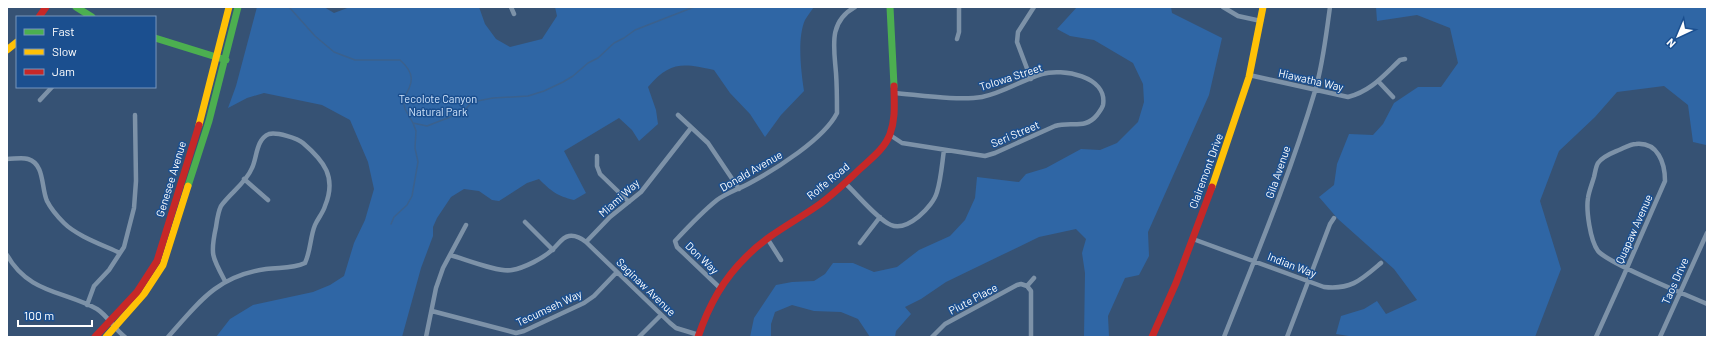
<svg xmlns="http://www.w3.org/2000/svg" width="1714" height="344" font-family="Barlow,sans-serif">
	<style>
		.green { fill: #2f66a5 }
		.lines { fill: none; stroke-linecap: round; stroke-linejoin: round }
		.stream { stroke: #3b618d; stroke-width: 1.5 }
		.street { stroke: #7d92a8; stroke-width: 4.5 }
		.fast { stroke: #4caf50; stroke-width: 7 }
		.slow { stroke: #ffc107; stroke-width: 7 }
		.jam { stroke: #c62828; stroke-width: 7 }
		.labels { text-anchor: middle; stroke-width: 3; stroke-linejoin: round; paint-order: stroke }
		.street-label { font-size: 11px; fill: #fff; stroke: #1b4f8f }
		.park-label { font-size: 11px; fill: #cfe3fa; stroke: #1b4f8f }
	</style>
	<rect width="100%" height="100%" fill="#365274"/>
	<path class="green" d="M257,7H324L334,13L350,7H479L485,24L496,39L510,47L542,39L557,16L555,7H814C811,11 808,15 805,20C797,38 801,71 804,91L781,115L765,137L750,114L730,93L714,70C683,63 670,61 648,87L656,110L658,124L639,141L632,130L619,118L564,151L586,193L574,200C557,196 551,191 539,179L527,183L499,201L492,200L479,191L464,189L451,197L437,218L433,227V236L421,268L402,337H216L230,319L253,305L313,292L330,285L344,276L354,243L365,220L374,189L368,162L350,120L322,105L264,93L247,98L228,108L236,86Z
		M1077,7H1171L1172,13L1222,38L1209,95L1148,232L1149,256L1139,275L1125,278L1108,316L1109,337H1084L1085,273L1082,253L1086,239L1076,229L1039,237L946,282L921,299L905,307L911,314L896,331L895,337H870L858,319L841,312L814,311L792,305L775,312L771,324V337H750L754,318L776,285L792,282L814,281L825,274L833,263H853L874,272L897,267L919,250L950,236L965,220L975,198L977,177L1019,182L1026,174L1046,168L1081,149L1100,150L1117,143L1138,122L1144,102L1143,84L1133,63L1094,40L1070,36L1057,29Z
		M1376,7H1707L1706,145L1693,142L1688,105L1664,86L1617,92L1595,117L1559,151L1540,201L1561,269L1535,337H1355L1336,334L1341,316L1364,309L1377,301L1386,314L1417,300L1394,269L1338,219L1319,197L1334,185L1337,164L1349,134L1373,135L1383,124L1394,103L1418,87H1441L1458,63L1450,28L1417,15L1377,21Z"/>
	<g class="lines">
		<path class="stream" d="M289,7L315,36L334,52L355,60H400C415,73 414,83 403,99L405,109L413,123L427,126L463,112L472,102L493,98L528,96L544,91L563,82L573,76L588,63L598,58L614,43L624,38L635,30L694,7
			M391,224L394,217L407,205L412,196L418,162L415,148L416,131L413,123"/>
		<path class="street" d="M511,7L514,14
			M1223,7L1238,16L1261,21
			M957,39L959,32V7
			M1249,75L1348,97C1371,91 1383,76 1400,60L1405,59
			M1031,79L1017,42L1018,32L1034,7
			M1378,81L1393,97
			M40,100L52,87
			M678,115L708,143L739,189
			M890,135L902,143L985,156L995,153L1055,126C1071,121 1085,130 1097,115C1099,112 1102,109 1103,105C1108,76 1062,68 1042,74C1022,80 1003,93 982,97C959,101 919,95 894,93
			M597,156V166L600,174L629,202
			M7,159C14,159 22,157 28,159C45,164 41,188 47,201C51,209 58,217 64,223C77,236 103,245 120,253
			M244,179L268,200
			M845,183C856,193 878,220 891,225C907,232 933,207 937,192C941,179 942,164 944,150
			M525,222L553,250
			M767,238L781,260
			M1193,239L1324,287C1351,290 1361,280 1381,263
			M586,242L610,217L641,192L691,128
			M860,243L880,217
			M7,255C28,293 64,291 97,309C108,316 114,329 125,337
			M450,255C465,259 499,273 512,270C524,268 544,258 553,249C558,245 562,237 569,236C576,235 581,238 586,242L670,323L676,328L699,335
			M1027,286L1031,291V337
			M1027,286L1034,278
			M720,288L677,247L675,241C688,227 702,212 717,200C726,193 739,189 750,183C776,169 824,139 837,113C837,99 837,86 836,73C834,47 828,22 855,7
			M87,305L94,286L109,270L124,247L134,208L136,181L135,115
			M432,311L516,333L524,331L584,303L594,296L617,272
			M168,337C199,302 217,276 266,269C280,267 292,269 305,263C311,250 310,237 315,225C318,218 323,213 325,206C337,177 324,161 303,143C297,138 277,132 269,134C256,139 257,158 252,168C246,183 230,193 221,206C218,212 217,220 216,227C210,254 212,257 225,281
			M426,337L436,288L443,268L466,225
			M639,337L661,315
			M932,337L945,324L1017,285L1021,284L1027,286
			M1224,337C1256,256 1290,175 1315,91C1323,64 1326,35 1330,7
			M1287,337L1330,224L1334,218
			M1596,337L1624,275L1630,261L1665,181C1665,163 1658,142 1636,144C1630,144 1624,148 1619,150C1612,153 1603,156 1598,163C1596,166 1595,173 1594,177C1592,184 1589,191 1588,198C1586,210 1590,240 1598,251C1609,264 1687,295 1707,304
			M1660,337L1707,233"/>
		<path class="fast" d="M76,7L92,17
			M890,7L894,86
			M155,38L226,60
			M188,186L209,121L238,7"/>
		<path class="slow" d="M7,50L17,42
			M199,125L229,7
			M1212,187L1249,77L1263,7
			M106,337L144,294L163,265L188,186"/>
		<path class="jam" d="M39,17L46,7
			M95,337L137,292L157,261L199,125
			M698,337C709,305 723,279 748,255C768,235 794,222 817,206C833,195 847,181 861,168C872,158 885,148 890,134C896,118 894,102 894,86
			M1152,337L1176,283L1212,187"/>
	</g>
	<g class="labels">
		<g class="street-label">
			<text transform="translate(1011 77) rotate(-18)" y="4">Tolowa Street</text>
			<text transform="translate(1311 80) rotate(13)" y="4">Hiawatha Way</text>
			<text transform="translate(1015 134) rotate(-23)" y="4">Seri Street</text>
			<text transform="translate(751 171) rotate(-30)" y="4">Donald Avenue</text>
			<text transform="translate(1206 171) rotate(-70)" y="4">Clairemont Drive</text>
			<text transform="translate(1278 172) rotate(-71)" y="4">Gila Avenue</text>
			<text transform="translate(171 179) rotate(-73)" y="4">Genesee Avenue</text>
			<text transform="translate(828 181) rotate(-39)" y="4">Rolfe Road</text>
			<text transform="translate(619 198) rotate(-42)" y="4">Miami Way</text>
			<text transform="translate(1634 229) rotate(-66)" y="4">Quapaw Avenue</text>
			<text transform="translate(702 258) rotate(44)" y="4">Don Way</text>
			<text transform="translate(1292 265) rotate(21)" y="4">Indian Way</text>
			<text transform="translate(1675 281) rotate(-66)" y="4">Taos Drive</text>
			<text transform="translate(646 287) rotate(44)" y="4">Saginaw Avenue</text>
			<text transform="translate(973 299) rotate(-28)" y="4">Piute Place</text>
			<text transform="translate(549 308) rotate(-25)" y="4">Tecumseh Way</text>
		</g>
		<g class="park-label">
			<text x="438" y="103">Tecolote Canyon<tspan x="438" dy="13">Natural Park</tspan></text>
		</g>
	</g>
	<rect width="1714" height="344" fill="none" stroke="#ffffff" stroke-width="16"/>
	<rect x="16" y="16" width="140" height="72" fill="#1b4f8f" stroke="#7695bc"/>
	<rect x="24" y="29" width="20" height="6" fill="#4caf50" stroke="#7695bc"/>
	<text x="52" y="36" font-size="12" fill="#ffffff">Fast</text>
	<rect x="24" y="49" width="20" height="6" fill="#ffc107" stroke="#7695bc"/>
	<text x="52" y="56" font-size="12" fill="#ffffff">Slow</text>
	<rect x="24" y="69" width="20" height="6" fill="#c62828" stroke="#7695bc"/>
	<text x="52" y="76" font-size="12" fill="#ffffff">Jam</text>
	<g transform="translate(1678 36) rotate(224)" stroke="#1b4f8f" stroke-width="3" paint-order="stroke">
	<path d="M0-3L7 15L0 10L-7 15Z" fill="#ffffff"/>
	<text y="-6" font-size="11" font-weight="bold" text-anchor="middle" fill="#ffffff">N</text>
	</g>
	<path d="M18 320v6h74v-6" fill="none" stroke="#ffffff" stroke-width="2"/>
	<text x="24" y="320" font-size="12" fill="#ffffff" stroke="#1b4f8f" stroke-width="3" paint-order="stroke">100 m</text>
</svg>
